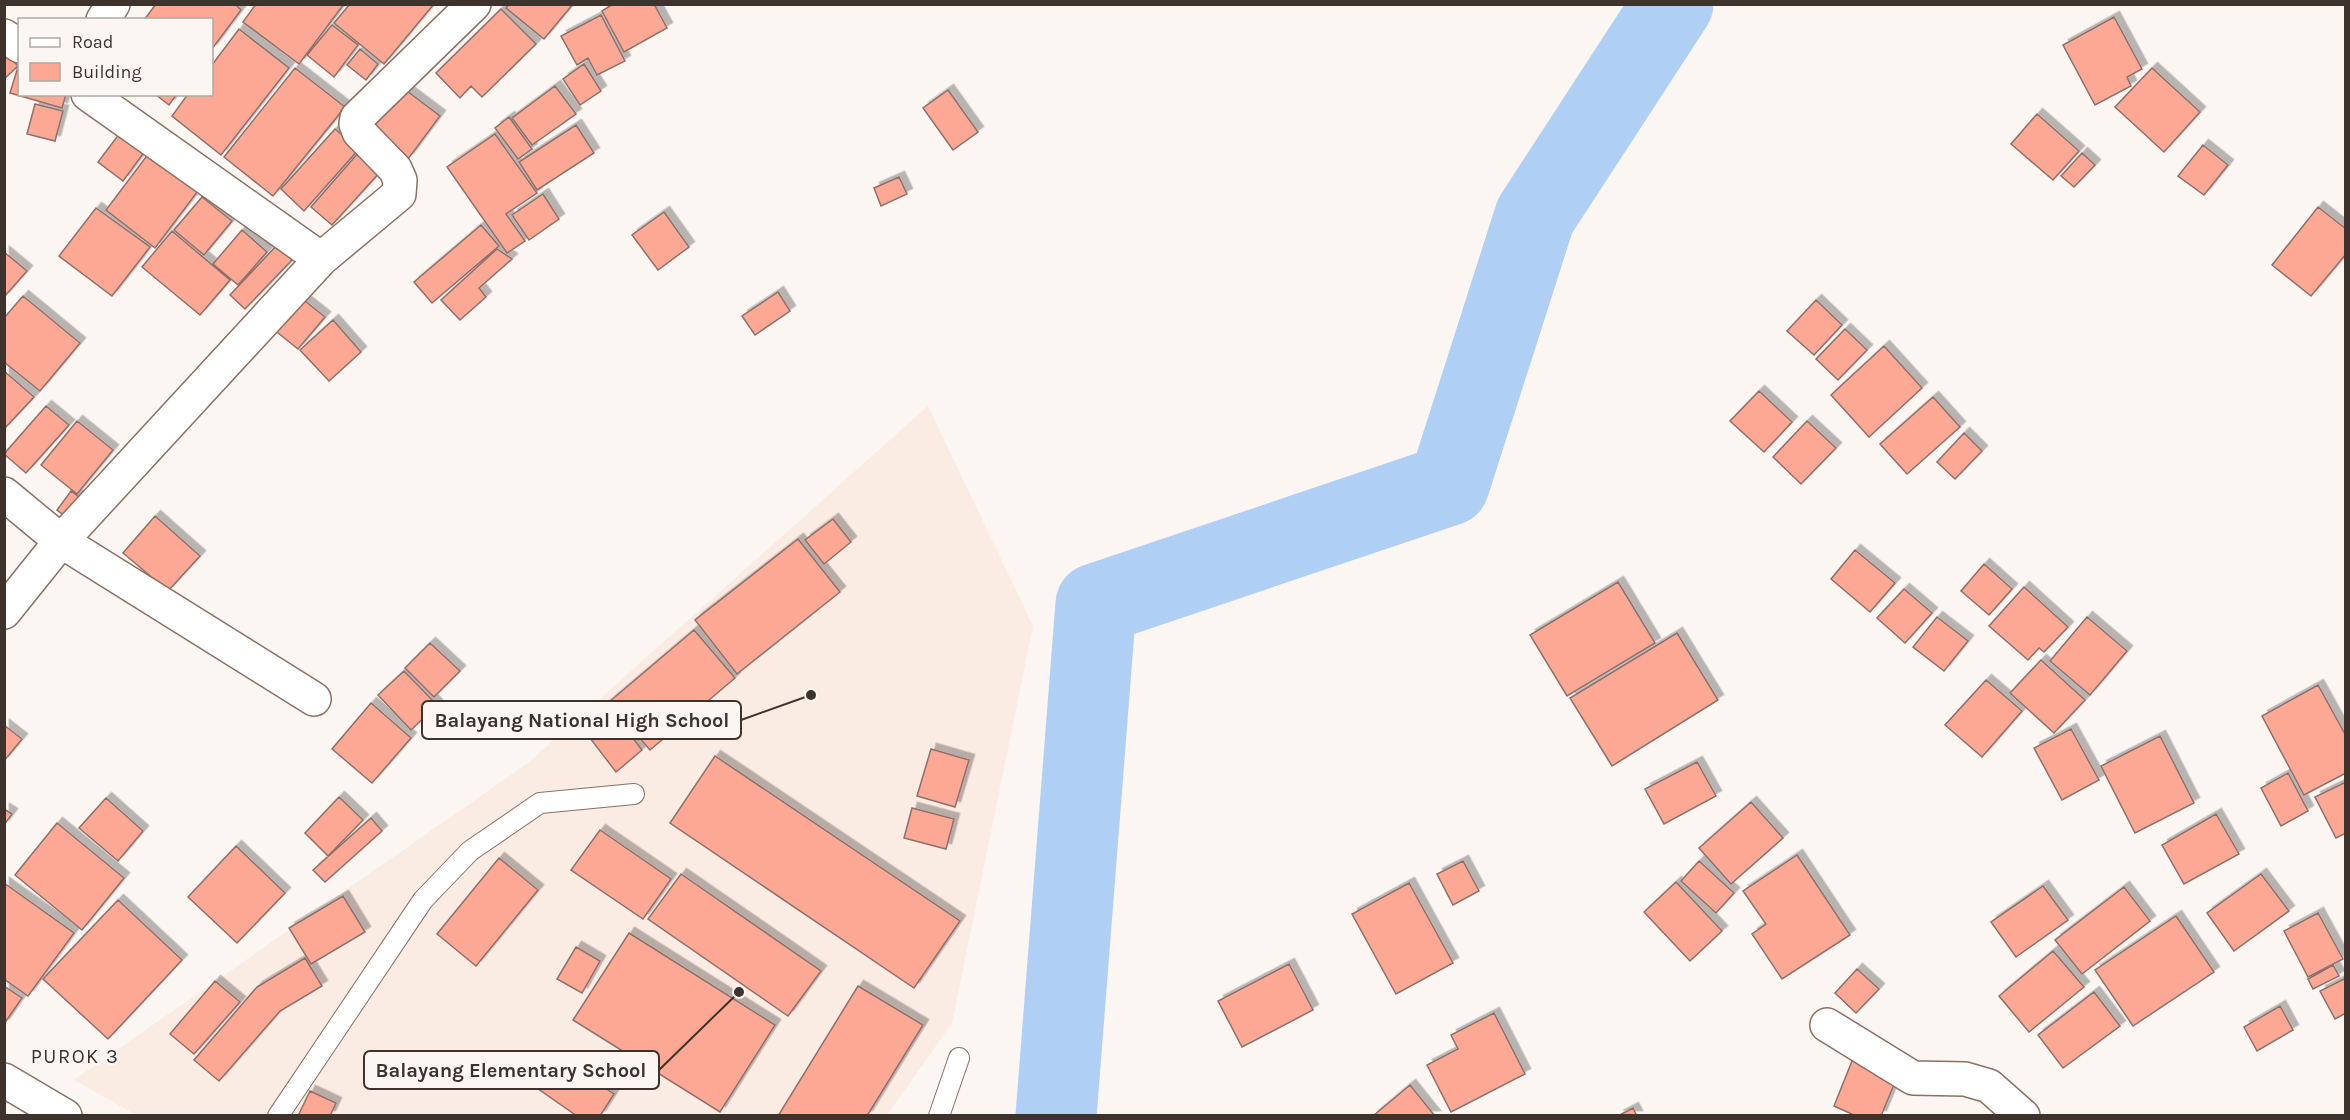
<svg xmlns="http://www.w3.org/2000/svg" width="2350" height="1120" font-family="Karla,sans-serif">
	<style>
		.built { fill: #faebe3 }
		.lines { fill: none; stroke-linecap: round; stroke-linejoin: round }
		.river { stroke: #afcff4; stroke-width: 81 }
		.building { fill: #fda895; stroke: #8d706a; stroke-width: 1.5; filter: url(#shadow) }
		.service-casing { stroke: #8a7163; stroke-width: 22 }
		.minor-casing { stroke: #8a7163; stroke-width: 36 }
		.secondary-casing { stroke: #8a7163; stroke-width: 36 }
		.service { stroke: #fff; stroke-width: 20 }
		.minor { stroke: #fff; stroke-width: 33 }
		.secondary { stroke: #fff; stroke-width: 33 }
		.labels { text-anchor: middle; stroke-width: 5; stroke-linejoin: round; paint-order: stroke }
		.neighbourhood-label { font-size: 20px; letter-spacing: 1.5px; fill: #3d322c; stroke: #fbf6f2 }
		.leader { fill: none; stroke: #3d322c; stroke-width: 2 }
		.callout-dot { fill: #3d322c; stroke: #fbf6f2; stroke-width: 2 }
		.callout { fill: #fbf6f2; stroke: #3d322c; stroke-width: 2 }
		.callout-label { font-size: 20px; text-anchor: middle; font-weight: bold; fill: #3d322c }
	</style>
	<defs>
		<filter id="shadow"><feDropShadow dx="5.5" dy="-5.5" stdDeviation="0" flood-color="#0004"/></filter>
	</defs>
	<rect width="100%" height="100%" fill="#fbf6f2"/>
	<path class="built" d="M928,406L1033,626L952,1023L887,1115L138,1116L74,1080L528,763Z"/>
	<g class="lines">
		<path class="river" d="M1056,1116L1096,604L1449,485L1535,216L1673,4"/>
	</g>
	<path class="building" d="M156,4H235L241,10L212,49V20H144Z
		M256,4L275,5L344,4L299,64L243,22Z
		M350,4H434L384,64L334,23Z
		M509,4H573L544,39L506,8Z
		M613,4H654L667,28L624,52L602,11Z
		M501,9L536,44L482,97L471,86L460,98L436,73Z
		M601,15L625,61L597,75L588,58L577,65L561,36Z
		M2114,17L2142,69L2127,77L2131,86L2095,105L2063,45Z
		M332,25L358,45L334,77L307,55Z
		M239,29L289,68L221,155L172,116L188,94H212V65Z
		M360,49L378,64L366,80L347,65Z
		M4,52L18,66L4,79Z
		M584,64L601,91L580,105L563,79Z
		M18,67L20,94H66L62,108L10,93Z
		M295,68L345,107L273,196L224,157Z
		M2152,68L2200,112L2164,152L2115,107Z
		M399,85L440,116L408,159L366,127Z
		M555,86L576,114L532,145L512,118Z
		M948,90L978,132L953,150L923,108Z
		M155,94H177L169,105Z
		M35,104L63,111L55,141L27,134Z
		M2037,114L2079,151L2053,180L2011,144Z
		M509,117L532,149L518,159L495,128Z
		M126,125L151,143L123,181L98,162Z
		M576,125L594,153L537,190L519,162Z
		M335,129L359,149L304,211L281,189Z
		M495,134L537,193L506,214L525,241L507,253L447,167Z
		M155,145L204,183L155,248L106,210Z
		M2203,145L2228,165L2204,195L2178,176Z
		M359,152L381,171L332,225L311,207Z
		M2082,153L2095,165L2074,187L2061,176Z
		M899,177L907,194L881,206L874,188Z
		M543,194L559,219L529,240L512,215Z
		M202,197L232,221L204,255L174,230Z
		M2318,207L2346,229V254L2311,296L2272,265Z
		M96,208L150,247L112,296L59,256Z
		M664,212L689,247L658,270L632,235Z
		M481,225L499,246L432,303L414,282Z
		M242,230L267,252L238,285L213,264Z
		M172,231L230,280L200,315L142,267Z
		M278,244L293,259L245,309L230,295Z
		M497,249L512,259L479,288L486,297L460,320L441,300Z
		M4,252L27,271L4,297Z
		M778,292L790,311L755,335L742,316Z
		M23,296L80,343L40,391L4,362V318Z
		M300,297L325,317L298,349L273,329Z
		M1816,300L1842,325L1814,355L1787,331Z
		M333,320L361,352L329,381L300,350Z
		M1845,329L1867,350L1838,380L1816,359Z
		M1884,346L1922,388L1869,437L1831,395Z
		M4,371L34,397L4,429Z
		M1759,391L1792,422L1764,452L1730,421Z
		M1933,397L1960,427L1907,474L1880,444Z
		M46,406L69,425L26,473L4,454Z
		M77,421L113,450L77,494L41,465Z
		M1807,421L1836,448L1801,484L1773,457Z
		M1964,433L1982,451L1955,479L1937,462Z
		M71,491L87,503L73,522L57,510Z
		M155,516L200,556L168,591L123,553Z
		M833,519L851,542L824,564L805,540Z
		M798,539L840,592L737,674L695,620Z
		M1855,550L1895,583L1870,612L1831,579Z
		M1984,564L2012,589L1989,615L1961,591Z
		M1618,582L1655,643L1567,696L1530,635Z
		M2024,587L2068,627L2044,652L2039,648L2028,660L1989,626Z
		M1904,589L1932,613L1905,643L1877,618Z
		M1937,617L1968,641L1944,671L1913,647Z
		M2087,617L2127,651L2090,695L2050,661Z
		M694,630L735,678L650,750L609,702Z
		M1677,633L1718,700L1612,766L1570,698Z
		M430,643L460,671L434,697L405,668Z
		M2041,660L2085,700L2054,733L2010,693Z
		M404,671L437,705L411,730L378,695Z
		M1986,680L2022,711L1982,757L1945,725Z
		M2318,685L2346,736V773L2304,795L2262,716Z
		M371,703L411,738L372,783L332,749Z
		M607,704L642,750L616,772L580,725Z
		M4,725L22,739L4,761Z
		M2071,729L2099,780L2062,800L2034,748Z
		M2160,736L2194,803L2135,833L2101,766Z
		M931,749L969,760L955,807L917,796Z
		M715,756L960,921L914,988L670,823Z
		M1697,762L1716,796L1664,824L1645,789Z
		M2288,773L2308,811L2281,826L2261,788Z
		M2346,782V833L2336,838L2315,797Z
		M339,797L363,820L328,856L305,833Z
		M106,798L143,831L118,861L79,828Z
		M1751,802L1783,838L1731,884L1699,848Z
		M912,808L954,819L946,849L904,838Z
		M4,809L12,814L4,825Z
		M2216,814L2239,854L2184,884L2162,845Z
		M371,818L382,831L325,882L313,870Z
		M57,823L124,878L82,930L15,875Z
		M600,830L671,879L643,919L571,870Z
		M236,846L285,893L237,943L188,897Z
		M1797,855L1850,935L1782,979L1752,934L1766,924L1743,891Z
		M499,858L538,890L476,966L437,934Z
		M1463,861L1479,891L1453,905L1437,874Z
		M1699,861L1734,893L1716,913L1681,881Z
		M681,874L821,971L788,1016L648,919Z
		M2261,874L2289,911L2234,951L2207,913Z
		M1676,882L1722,931L1690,961L1644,912Z
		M4,883L74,933L28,996L4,979Z
		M1409,883L1453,963L1396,994L1352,914Z
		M2043,886L2068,920L2016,957L1991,922Z
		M2124,887L2150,921L2082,974L2055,940Z
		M343,896L365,932L311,964L289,928Z
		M118,900L182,960L108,1039L43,979Z
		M2318,913L2343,959L2308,977L2284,931Z
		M2176,916L2214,972L2133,1026L2095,970Z
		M629,933L775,1025L720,1112L573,1020Z
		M576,947L600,961L582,993L557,979Z
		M2053,951L2084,987L2029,1032L1999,996Z
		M305,958L322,986L280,1011L219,1081L194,1060L257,987Z
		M1289,964L1313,1010L1242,1047L1218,1001Z
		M2333,965L2339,976L2313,989L2308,979Z
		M1857,969L1879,989L1856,1013L1835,993Z
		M2346,978V1013L2335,1019L2320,991Z
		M215,981L240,1002L194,1054L170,1034Z
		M4,986L22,998L4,1024Z
		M858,986L923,1025L867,1116H778Z
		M2094,992L2120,1026L2063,1068L2038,1035Z
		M2280,1006L2293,1030L2257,1051L2244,1027Z
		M1494,1013L1525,1074L1451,1112L1427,1065L1458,1049L1451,1035Z
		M1854,1056L1898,1075L1881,1116H1856L1834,1106Z
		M559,1057L614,1094L600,1116H577L537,1088Z
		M1410,1085L1435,1116H1373Z
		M310,1091L336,1103L330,1116H298Z
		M1633,1108L1637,1116H1618Z"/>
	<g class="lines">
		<g class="service-casing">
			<path id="service" d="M278,1116L423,900L470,851L540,803L634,794
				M939,1116L959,1058"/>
		</g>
		<g class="minor-casing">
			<path id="minor" d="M103,20L113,4
				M4,36L20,46
				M321,259L399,194L400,180L395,169L359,132L356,124L357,118L474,4
				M4,494L61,541L314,699
				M4,612L61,541L321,259L88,94
				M1827,1025L1913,1078L1965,1079L1989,1086L2023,1116"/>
		</g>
		<g class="secondary-casing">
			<path id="secondary" d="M4,1080L65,1116"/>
		</g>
		<use href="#service" class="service"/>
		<use href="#minor" class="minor"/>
		<use href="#secondary" class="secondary"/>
	</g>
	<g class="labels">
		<g class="neighbourhood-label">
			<text x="75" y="1063">PUROK 3</text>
		</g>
	</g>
	<path class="leader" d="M811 695L741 720M739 992L659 1070"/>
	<g class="callout-dot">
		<circle cx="811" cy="695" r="6"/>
		<circle cx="739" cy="992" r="6"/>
	</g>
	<g class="callout">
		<rect x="422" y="701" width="319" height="38" rx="6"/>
		<rect x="364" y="1051" width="295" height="38" rx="6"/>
	</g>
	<g class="callout-label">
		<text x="582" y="727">Balayang National High School</text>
		<text x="511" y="1077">Balayang Elementary School</text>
	</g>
	<rect width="2350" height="1120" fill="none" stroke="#3d322c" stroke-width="12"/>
	<rect x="18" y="18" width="195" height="78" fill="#fbf6f2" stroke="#afa8a3" stroke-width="1.5"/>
	<rect x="30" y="38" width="30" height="9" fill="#ffffff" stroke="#afa8a3" stroke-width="1.5"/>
	<text x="72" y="48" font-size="18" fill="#3d322c">Road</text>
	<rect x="30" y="63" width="30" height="18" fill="#fda895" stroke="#afa8a3" stroke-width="1.5"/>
	<text x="72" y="78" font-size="18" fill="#3d322c">Building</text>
</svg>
